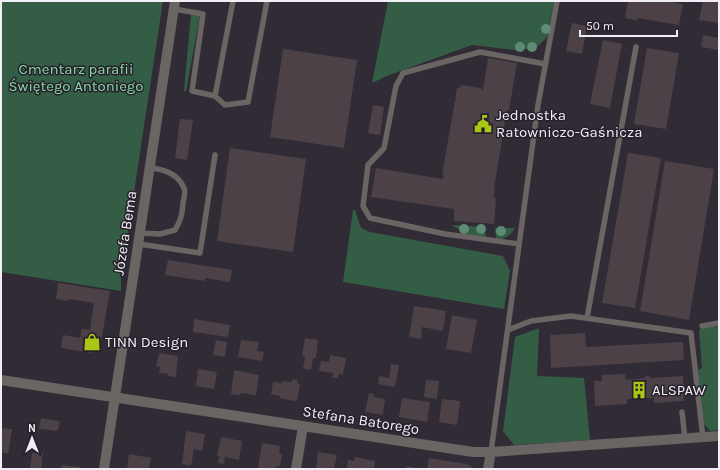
<svg xmlns="http://www.w3.org/2000/svg" width="720" height="470" font-family="Karla,sans-serif">
	<style>
		.green { fill: #335d45 }
		.building { fill: #4d4148 }
		.lines { fill: none; stroke-linecap: round; stroke-linejoin: round }
		.service { stroke: #6a6463; stroke-width: 5.5 }
		.minor { stroke: #6a6463; stroke-width: 10 }
		.tree { fill: #5f8a74 }
		.labels { text-anchor: middle; stroke-width: 3; stroke-linejoin: round; paint-order: stroke }
		.park-label { font-size: 15px; fill: #85d8a8; stroke: #27212b }
		.poi-label { font-size: 15px; fill: #f1eef5; stroke: #27212b; text-anchor: start }
		.street-label { font-size: 15px; fill: #f1eef5; stroke: #27212b }
	</style>
	<rect width="100%" height="100%" fill="#302b35"/>
	<path class="green" d="M1,1H163L121,278V291L1,272Z
		M388,1H554L547,37L536,48L515,50L472,45L389,75L372,83Z
		M191,14L200,15L186,91H184Z
		M353,210H355L361,228L370,232L503,256L510,271L504,309L343,282Z
		M452,225L484,227L486,237L467,235Z
		M495,228H515C510,236 506,239 496,239Z
		M706,327H719V430L710,431L704,424L698,370L702,368L699,332L700,329Z
		M539,328L537,376L584,378L590,440L514,445L503,431L515,337Z"/>
	<path class="building" d="M628,1H665L683,4L679,25L638,18L637,20L625,18Z
		M703,1H719V23L699,20Z
		M572,23L587,26L582,54L566,51Z
		M703,35L719,38V50L701,47Z
		M603,40L622,44L610,108L590,104Z
		M647,48L679,53L666,129L634,124Z
		M283,49L357,60L344,148L270,137Z
		M488,58L517,63L509,110H507L494,189H495L494,195L493,197L496,198L494,224L454,221V209L371,197L376,168L443,179L444,175H442L455,100H456L457,98H455L457,89L462,85L481,88V89L483,90Z
		M373,105L384,107L380,135L368,133Z
		M180,119L193,120L187,160L175,158Z
		M230,148L306,159L293,252L217,241Z
		M628,153L661,158L635,308L602,303Z
		M665,161L714,169L689,320L640,311Z
		M168,260L232,270L230,282L205,278V281L165,275Z
		M58,283L110,291L100,347L92,353L61,348L63,335L80,338L82,329L90,330L94,303L69,299L68,301L56,299Z
		M414,306L446,311L443,331L422,327L421,339L409,337Z
		M452,315L477,320L471,353L446,349Z
		M194,319L230,325L228,337L193,332Z
		M585,333L586,347L683,342L684,360L551,368L550,335Z
		M305,338L318,340L316,358H313L311,370L303,369L305,357L302,356Z
		M216,340L227,342L225,357L213,355Z
		M241,340L259,342L257,351L264,352L262,361L238,357Z
		M159,353L178,356L176,377L168,376L169,374L159,373L160,367L156,366Z
		M330,355L346,358L343,375L339,374L338,378H332L333,373L319,371L321,361L329,362Z
		M391,364L399,365L395,387L378,384L379,376L389,378Z
		M198,369L217,372L214,389L196,386Z
		M234,370L259,375L256,395L241,393L240,395L231,394Z
		M625,374L626,380L644,378L647,375L651,378L683,376L684,401L654,403V398L627,399V404L595,406L594,381H602V375Z
		M292,379L298,380L297,383L300,384L297,401L288,400L280,398V396L271,394L273,382L282,383V381L292,382Z
		M426,380L439,381L437,399L424,397Z
		M369,393L374,394L373,397L385,399L383,415L365,412Z
		M402,398L430,402L427,422L399,417Z
		M442,399L460,401L457,425L439,422Z
		M41,418L60,421L58,431L39,429Z
		M1,428L12,429L8,454L1,452Z
		M186,431L205,434L202,451L194,449L191,466L182,464Z
		M221,437L242,441L239,460L225,457L224,464L218,463L219,456H217Z
		M262,443L280,446L279,453L282,454L280,466H277L276,469H258Z
		M318,452L337,455L334,469H316Z
		M32,453L43,454L41,469H30Z
		M129,454L151,458L149,469H127Z
		M355,457L375,461L374,469L347,468L348,460L354,461Z
		M429,458L467,464L474,469H427Z
		M62,465L80,467V469H61Z
		M407,466L419,468V469H406Z"/>
	<g class="lines">
		<path class="service" d="M174,9L203,14L192,91L215,96L225,105L248,102L267,1
			M215,96L233,1
			M140,233L160,234L175,230C181,220 182,215 183,203C184,198 186,192 184,188C178,174 163,169 150,168
			M139,244L200,253L215,155
			M519,244L445,234L370,218L363,206L368,165L384,148L396,86L403,73L480,52L545,64
			M587,318L636,47
			M702,326L719,323
			M508,330L531,321L571,316L691,333L703,438
			M682,412L685,439
			M491,452L538,105L557,1"/>
		<path class="minor" d="M1,380L473,452H491L719,436
			M104,469L175,1
			M296,469L303,426
			M488,469L491,452"/>
	</g>
	<g class="tree">
		<circle cx="546" cy="29" r="5"/>
		<circle cx="520" cy="47" r="5"/>
		<circle cx="532" cy="47" r="5"/>
		<circle cx="464" cy="229" r="5"/>
		<circle cx="481" cy="229" r="5"/>
		<circle cx="501" cy="231" r="5"/>
	</g>
	<defs>
		<g id="civic-bare" transform="scale(1.38)"><path d="M-.6-6.5H3V-4.5H.6V-3L4-1V1h2V6H-6V1h2V-1L-.6-3ZM-1.2 2.5V6h2.4V2.5Z" fill="#abc716" stroke="#27212b" stroke-width="2.5" paint-order="stroke"/></g>
		<g id="shop-bare" transform="scale(1.38)"><path d="M-5-2.5h2.3a2.7 3.5 0 0 1 5.4 0H5L5.5 6h-11ZM-1.5-2.5h3a1.5 2.3 0 0 0-3 0Z" fill="#abc716" stroke="#27212b" stroke-width="2.5" paint-order="stroke"/></g>
		<g id="building-bare" transform="scale(1.38)"><path d="M-4-6H4V6H1V3H-1V6H-4ZM-2.5-4.3h1.7v1.8h-1.7ZM.8-4.3h1.7v1.8H.8ZM-2.5-1h1.7V.8h-1.7ZM.8-1h1.7V.8H.8Z" fill="#abc716" stroke="#27212b" stroke-width="2.5" paint-order="stroke"/></g>
	</defs>
	<g fill-rule="evenodd">
		<use href="#civic-bare" x="483" y="124"/>
		<use href="#shop-bare" x="92" y="342"/>
		<use href="#building-bare" x="639" y="390"/>
	</g>
	<g class="labels">
		<g class="park-label">
			<text x="76" y="74">Cmentarz parafii<tspan x="76" dy="17">Świętego Antoniego</tspan></text>
		</g>
		<g class="poi-label">
			<text x="496" y="120">Jednostka<tspan x="496" dy="17">Ratowniczo-Gaśnicza</tspan></text>
			<text x="105" y="347">TINN Design</text>
			<text x="652" y="395">ALSPAW</text>
		</g>
		<g class="street-label">
			<text transform="translate(125 233) rotate(-81)" y="5">Józefa Bema</text>
			<text transform="translate(361 420) rotate(9)" y="5">Stefana Batorego</text>
		</g>
	</g>
	<rect width="720" height="470" fill="none" stroke="#f1eef5" stroke-width="4"/>
	<g transform="translate(32 438)" stroke="#27212b" stroke-width="3" paint-order="stroke">
	<path d="M0-3L7 15L0 10L-7 15Z" fill="#f1eef5"/>
	<text y="-6" font-size="11" font-weight="bold" text-anchor="middle" fill="#f1eef5">N</text>
	</g>
	<path d="M580 30v6h97v-6" fill="none" stroke="#f1eef5" stroke-width="2"/>
	<text x="586" y="30" font-size="12" fill="#f1eef5" stroke="#27212b" stroke-width="3" paint-order="stroke">50 m</text>
</svg>
